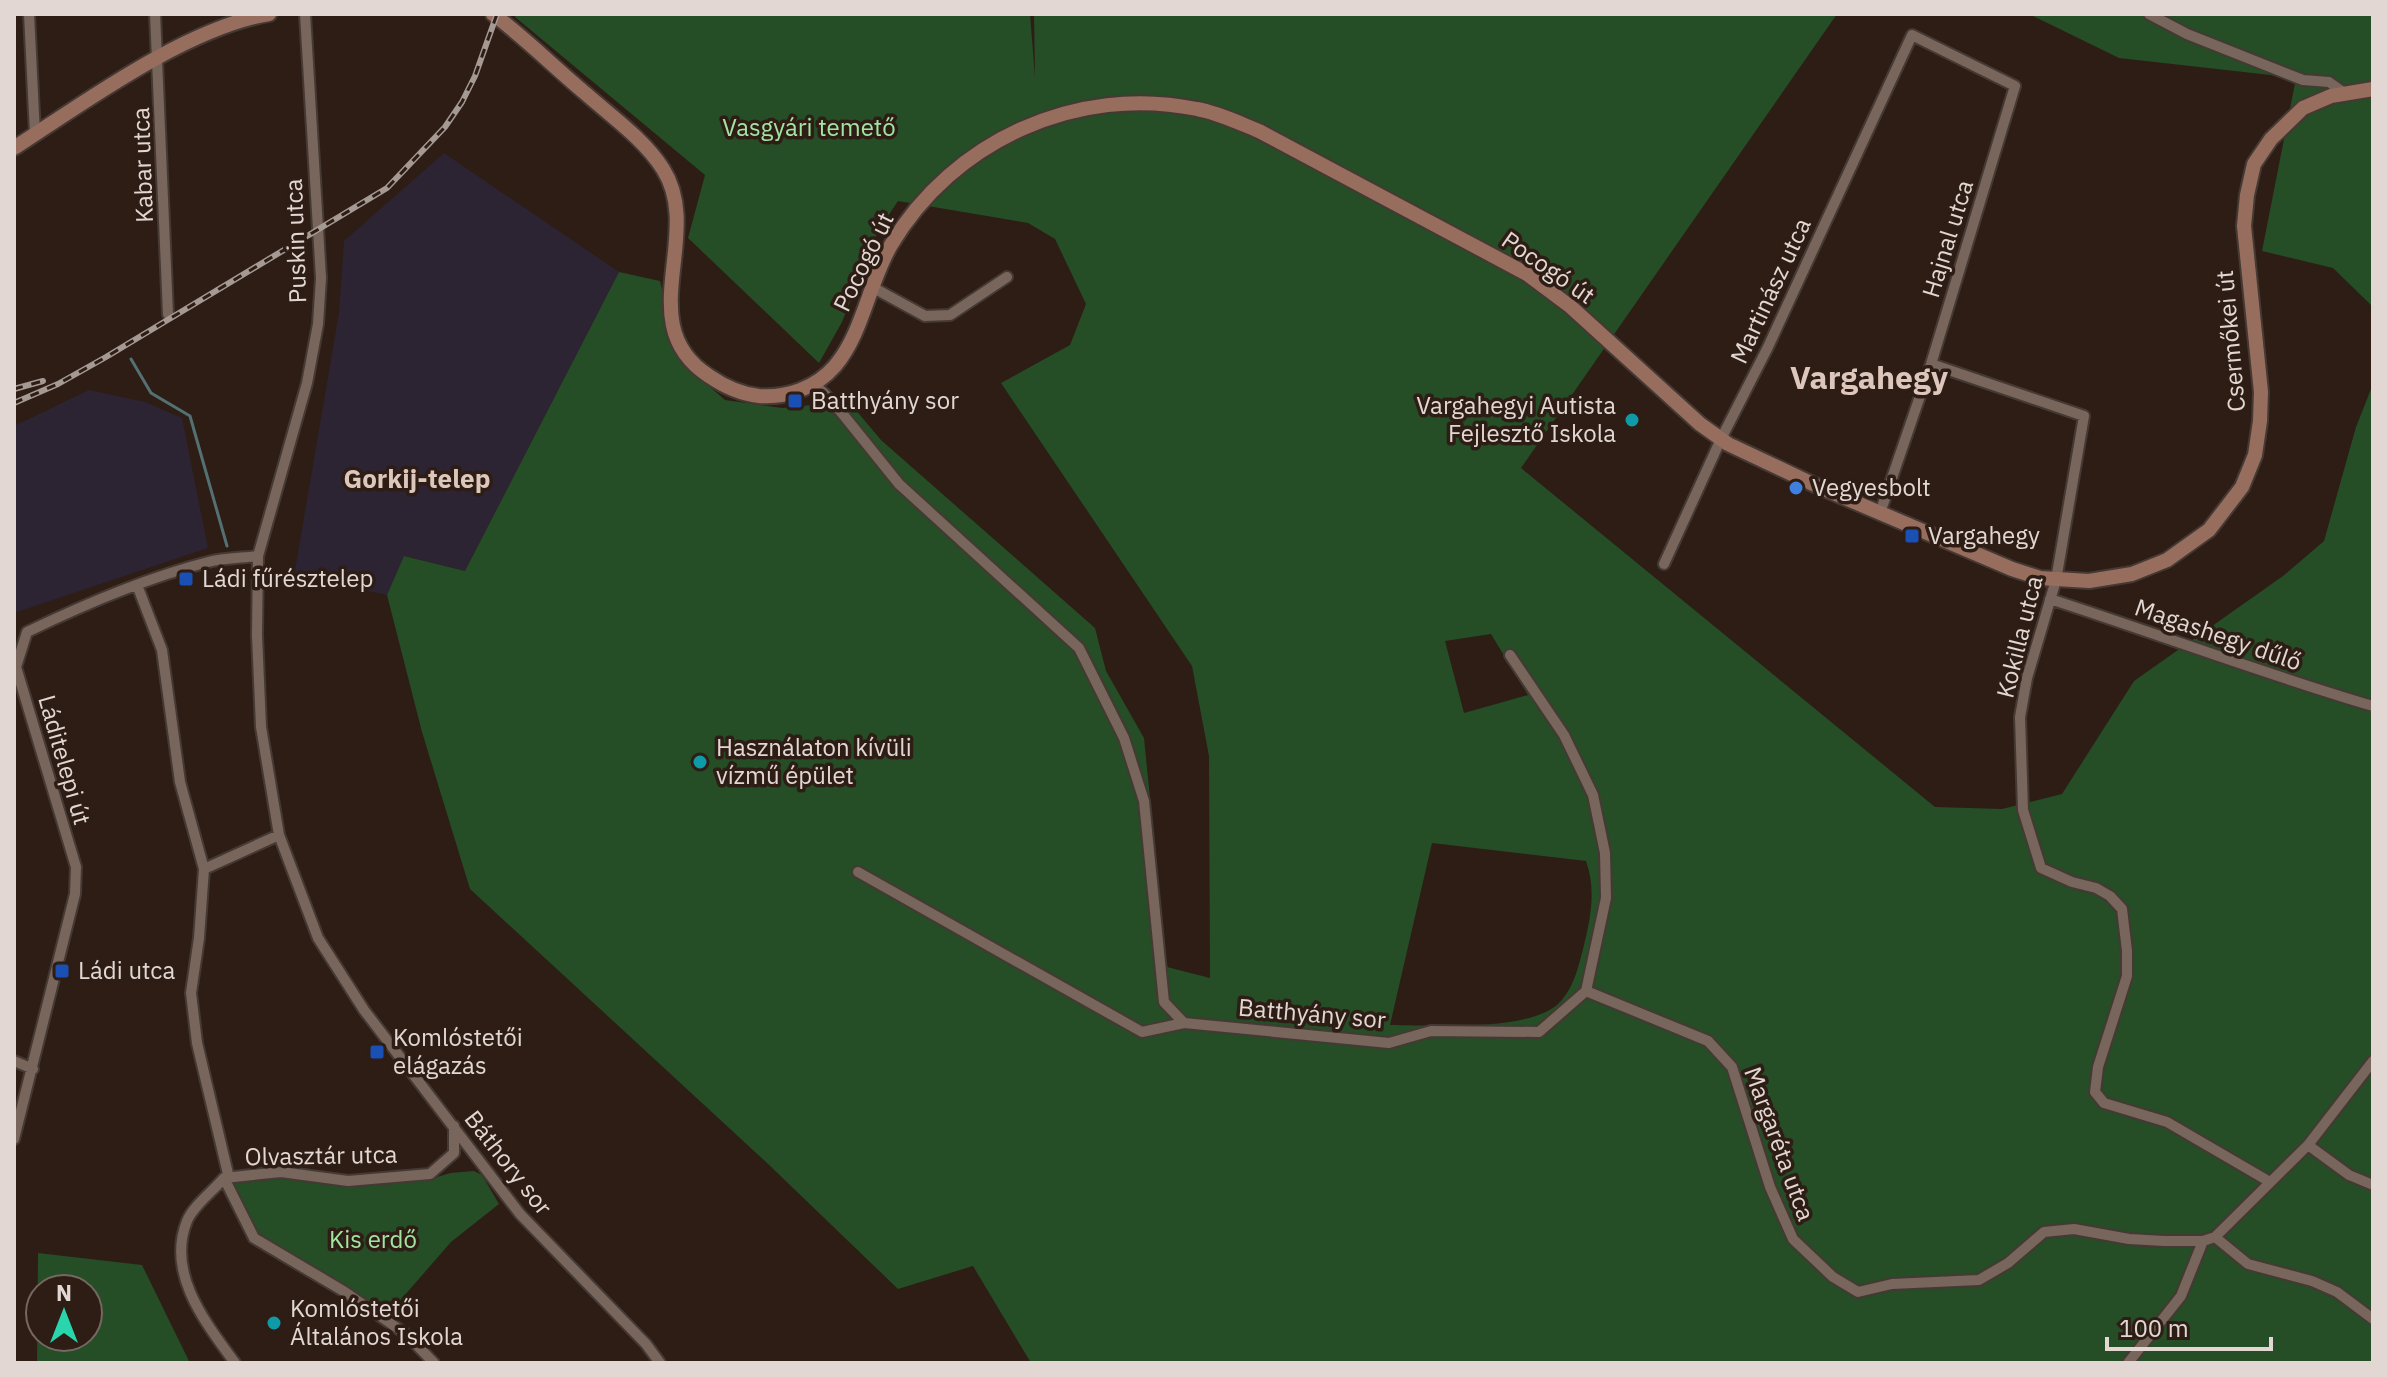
<svg xmlns="http://www.w3.org/2000/svg" width="2387" height="1377" font-family="'IBM Plex Sans',sans-serif">
	<style>
		.industrial { fill: #2d2433 }
		.green { fill: #254d26; fill-rule: evenodd }
		.lines { fill: none; stroke-linecap: round; stroke-linejoin: round }
		.stream { stroke: #537072; stroke-width: 3 }
		.street-casing { stroke: #453934; stroke-width: 14 }
		.secondary-casing { stroke: #453934; stroke-width: 18 }
		.street { stroke: #78655b; stroke-width: 10 }
		.secondary { stroke: #976d5e; stroke-width: 14 }
		.rail-casing { stroke: #a59993; stroke-width: 6 }
		.rail { stroke: #2d1d15; stroke-width: 3; stroke-dasharray: 9; stroke-linecap: butt }
		.transit-dot { fill: #1a4fb4; stroke: #2d1d15; stroke-width: 3 }
		.culture-dot { fill: #0f9aa8; stroke: #2d1d15; stroke-width: 3 }
		.shop-dot { fill: #3f7fe0; stroke: #2d1d15; stroke-width: 3 }
		.labels { text-anchor: middle; stroke-width: 7; stroke-linejoin: round; paint-order: stroke }
		.park-label { font-size: 24px; fill: #a2e4a1; stroke: #2d1d15 }
		.street-label { font-size: 24px; fill: #e2d7d2; stroke: #2d1d15 }
		.poi-label { font-size: 24px; fill: #e2d7d2; stroke: #2d1d15; text-anchor: start }
		.neighbourhood-label { font-size: 26px; font-weight: bold; fill: #ddc7bc; stroke: #2d1d15 }
		.district-label { font-size: 32px; font-weight: bold; fill: #ddc7bc; stroke: #2d1d15 }
	</style>
	<rect width="100%" height="100%" fill="#2d1d15"/>
	<path class="industrial" d="M444,153L619,272L465,571L405,556L387,595L294,576L339,313L344,241Z
		M89,390L145,402L182,418L208,548L14,613V426Z"/>
	<path class="green" d="M516,14H1030L1035,77L1034,14H1837L1521,468L1935,807L2002,809L2062,794L2134,681L2283,576L2324,541L2356,427L2373,384V1363H1031L973,1266L898,1289L766,1162L470,889L422,732L387,595L404,556L465,571L619,272L660,281L665,302L668,339L694,373L725,400L782,408L812,405L844,396L881,440L1095,628L1106,671L1144,738L1167,967L1210,978L1209,756L1192,666L1001,383L1070,345L1086,304L1055,239L1028,223L898,201L878,231L842,322L819,363L688,238L705,175L515,17ZM1491,634L1528,695L1464,713L1445,641ZM1432,843L1586,861C1596,889 1591,916 1584,945C1579,964 1575,985 1561,1001C1533,1033 1431,1025 1390,1025Z
		M2029,14H2373V307L2333,268L2262,251L2296,78L2119,58Z
		M474,1171L482,1175L499,1204L451,1242L384,1319L254,1238L229,1178L281,1172L348,1181L431,1179L450,1173Z
		M38,1253L142,1265L190,1363H37ZM88,1289V1337H40V1289Z"/>
	<g class="lines">
		<path class="stream" d="M131,359L151,393L190,416L227,546"/>
		<g class="street-casing">
			<path id="street" d="M29,14L35,134
				M155,14L168,314
				M305,14L321,278L318,324L307,383L258,556L257,635L261,727L279,835L318,938L364,1010L520,1214L646,1344L660,1363
				M2149,14L2187,34L2303,80L2329,82L2343,92
				M872,287L925,316L950,315L1007,277
				M1931,364L2084,416L2056,580L2027,678L2020,717L2023,810L2041,868L2072,882L2096,888L2110,896L2122,909L2127,951V976L2098,1067L2095,1092L2104,1103L2167,1122L2270,1182
				M814,384L833,402L899,484L1079,648L1124,738L1144,801L1164,1002L1184,1023L1389,1043L1431,1031L1539,1032L1586,991L1606,898L1605,853L1593,795L1564,735L1510,655
				M1664,564L1721,439L1768,347L1912,35L2015,86L1931,364L1880,513
				M137,585L162,650L180,782L204,869L199,938L191,993L197,1043L229,1178
				M2050,599C2158,634 2264,674 2373,706
				M204,869L279,835
				M858,872L1142,1032L1184,1023
				M1586,991L1708,1041L1732,1067L1770,1187L1793,1239L1833,1277L1858,1292L1892,1284L1979,1280L2008,1263L2044,1232L2074,1229L2129,1239L2164,1241H2203L2215,1237L2248,1264L2312,1281L2337,1292L2373,1319
				M14,1061L33,1069
				M14,1139L75,894L76,867L16,667L27,632C85,604 146,578 208,562C224,558 242,558 258,556
				M2308,1145L2349,1175L2373,1185
				M224,1178L254,1238L345,1292L406,1334L434,1363
				M2215,1237L2308,1145L2373,1061
				M235,1363C205,1322 166,1273 187,1221C193,1206 213,1191 224,1178L281,1172L348,1181L430,1174L454,1153V1126
				M2128,1363L2181,1296L2203,1241"/>
		</g>
		<g class="secondary-casing">
			<path id="secondary" d="M493,14C525,38 554,67 585,93C611,116 644,139 663,169C705,235 630,325 709,376C725,387 740,394 759,396C787,398 816,388 835,366C863,333 869,282 891,245C953,141 1077,84 1197,109C1219,113 1239,123 1259,131L1527,274L1571,307L1700,424L1728,444L1817,486L2012,569L2040,578L2089,581L2132,574L2167,560L2209,530L2242,487L2255,455L2260,421L2261,392L2244,226L2247,195L2254,164L2271,139L2303,108L2331,96L2373,89
				M14,148C85,102 186,28 269,14"/>
		</g>
		<use href="#street" class="street"/>
		<use href="#secondary" class="secondary"/>
		<g class="rail-casing">
			<path id="rail" d="M14,389L43,381
				M14,403L58,384L106,357L387,188L445,127L462,102L475,76L497,14"/>
		</g>
		<use href="#rail" class="rail"/>
	</g>
	<g class="transit-dot">
		<rect x="787" y="393" width="16" height="16" rx="4"/>
		<rect x="1904" y="528" width="16" height="16" rx="4"/>
		<rect x="178" y="571" width="16" height="16" rx="4"/>
		<rect x="54" y="963" width="16" height="16" rx="4"/>
		<rect x="369" y="1044" width="16" height="16" rx="4"/>
	</g>
	<g class="culture-dot">
		<circle cx="1632" cy="420" r="8"/>
		<circle cx="700" cy="762" r="8"/>
		<circle cx="274" cy="1323" r="8"/>
	</g>
	<circle class="shop-dot" cx="1796" cy="488" r="8"/>
	<g class="labels">
		<g class="park-label">
			<text x="809" y="136">Vasgyári temető</text>
			<text x="373" y="1248">Kis erdő</text>
		</g>
		<g class="street-label">
			<text transform="translate(143 165) rotate(-92)" y="8">Kabar utca</text>
			<text transform="translate(1948 239) rotate(-73)" y="8">Hajnal utca</text>
			<text transform="translate(296 241) rotate(-92)" y="8">Puskin utca</text>
			<text transform="translate(864 262) rotate(-64)" y="8">Pocogó út</text>
			<text transform="translate(1548 268) rotate(35)" y="8">Pocogó út</text>
			<text transform="translate(1771 291) rotate(-65)" y="8">Martinász utca</text>
			<text transform="translate(2231 341) rotate(-95)" y="8">Csermőkei út</text>
			<text transform="translate(2218 635) rotate(19)" y="8">Magashegy dűlő</text>
			<text transform="translate(2020 637) rotate(-76)" y="8">Kokilla utca</text>
			<text transform="translate(64 760) rotate(74)" y="8">Láditelepi út</text>
			<text transform="translate(1312 1014) rotate(5)" y="8">Batthyány sor</text>
			<text transform="translate(1779 1144) rotate(70)" y="8">Margaréta utca</text>
			<text transform="translate(321 1156) rotate(-1)" y="8">Olvasztár utca</text>
			<text transform="translate(508 1163) rotate(52)" y="8">Báthory sor</text>
		</g>
		<g class="poi-label">
			<text x="811" y="409">Batthyány sor</text>
			<text x="1616" y="414" text-anchor="end">Vargahegyi Autista<tspan x="1616" dy="28">Fejlesztő Iskola</tspan></text>
			<text x="1812" y="496">Vegyesbolt</text>
			<text x="1928" y="544">Vargahegy</text>
			<text x="202" y="587">Ládi fűrésztelep</text>
			<text x="716" y="756">Használaton kívüli<tspan x="716" dy="28">vízmű épület</tspan></text>
			<text x="78" y="979">Ládi utca</text>
			<text x="393" y="1046">Komlóstetői<tspan x="393" dy="28">elágazás</tspan></text>
			<text x="290" y="1317">Komlóstetői<tspan x="290" dy="28">Általános Iskola</tspan></text>
		</g>
		<g class="neighbourhood-label">
			<text x="417" y="488">Gorkij-telep</text>
		</g>
		<g class="district-label">
			<text x="1869" y="389">Vargahegy</text>
		</g>
	</g>
	<rect width="2387" height="1377" fill="none" stroke="#e2d7d2" stroke-width="32"/>
	<g transform="translate(64 1313)"><circle r="38" fill="#2d1d15" stroke="#756761" stroke-width="2"/>
	<path d="M0-6L14 30L0 20L-14 30Z" fill="#29d5ad"/>
	<text y="-12" font-size="22" font-weight="bold" text-anchor="middle" fill="#e2d7d2">N</text>
	</g>
	<path d="M2107 1337v12h164v-12" fill="none" stroke="#e2d7d2" stroke-width="4"/>
	<text x="2119" y="1337" font-size="24" fill="#e2d7d2" stroke="#2d1d15" stroke-width="6" paint-order="stroke">100 m</text>
</svg>
